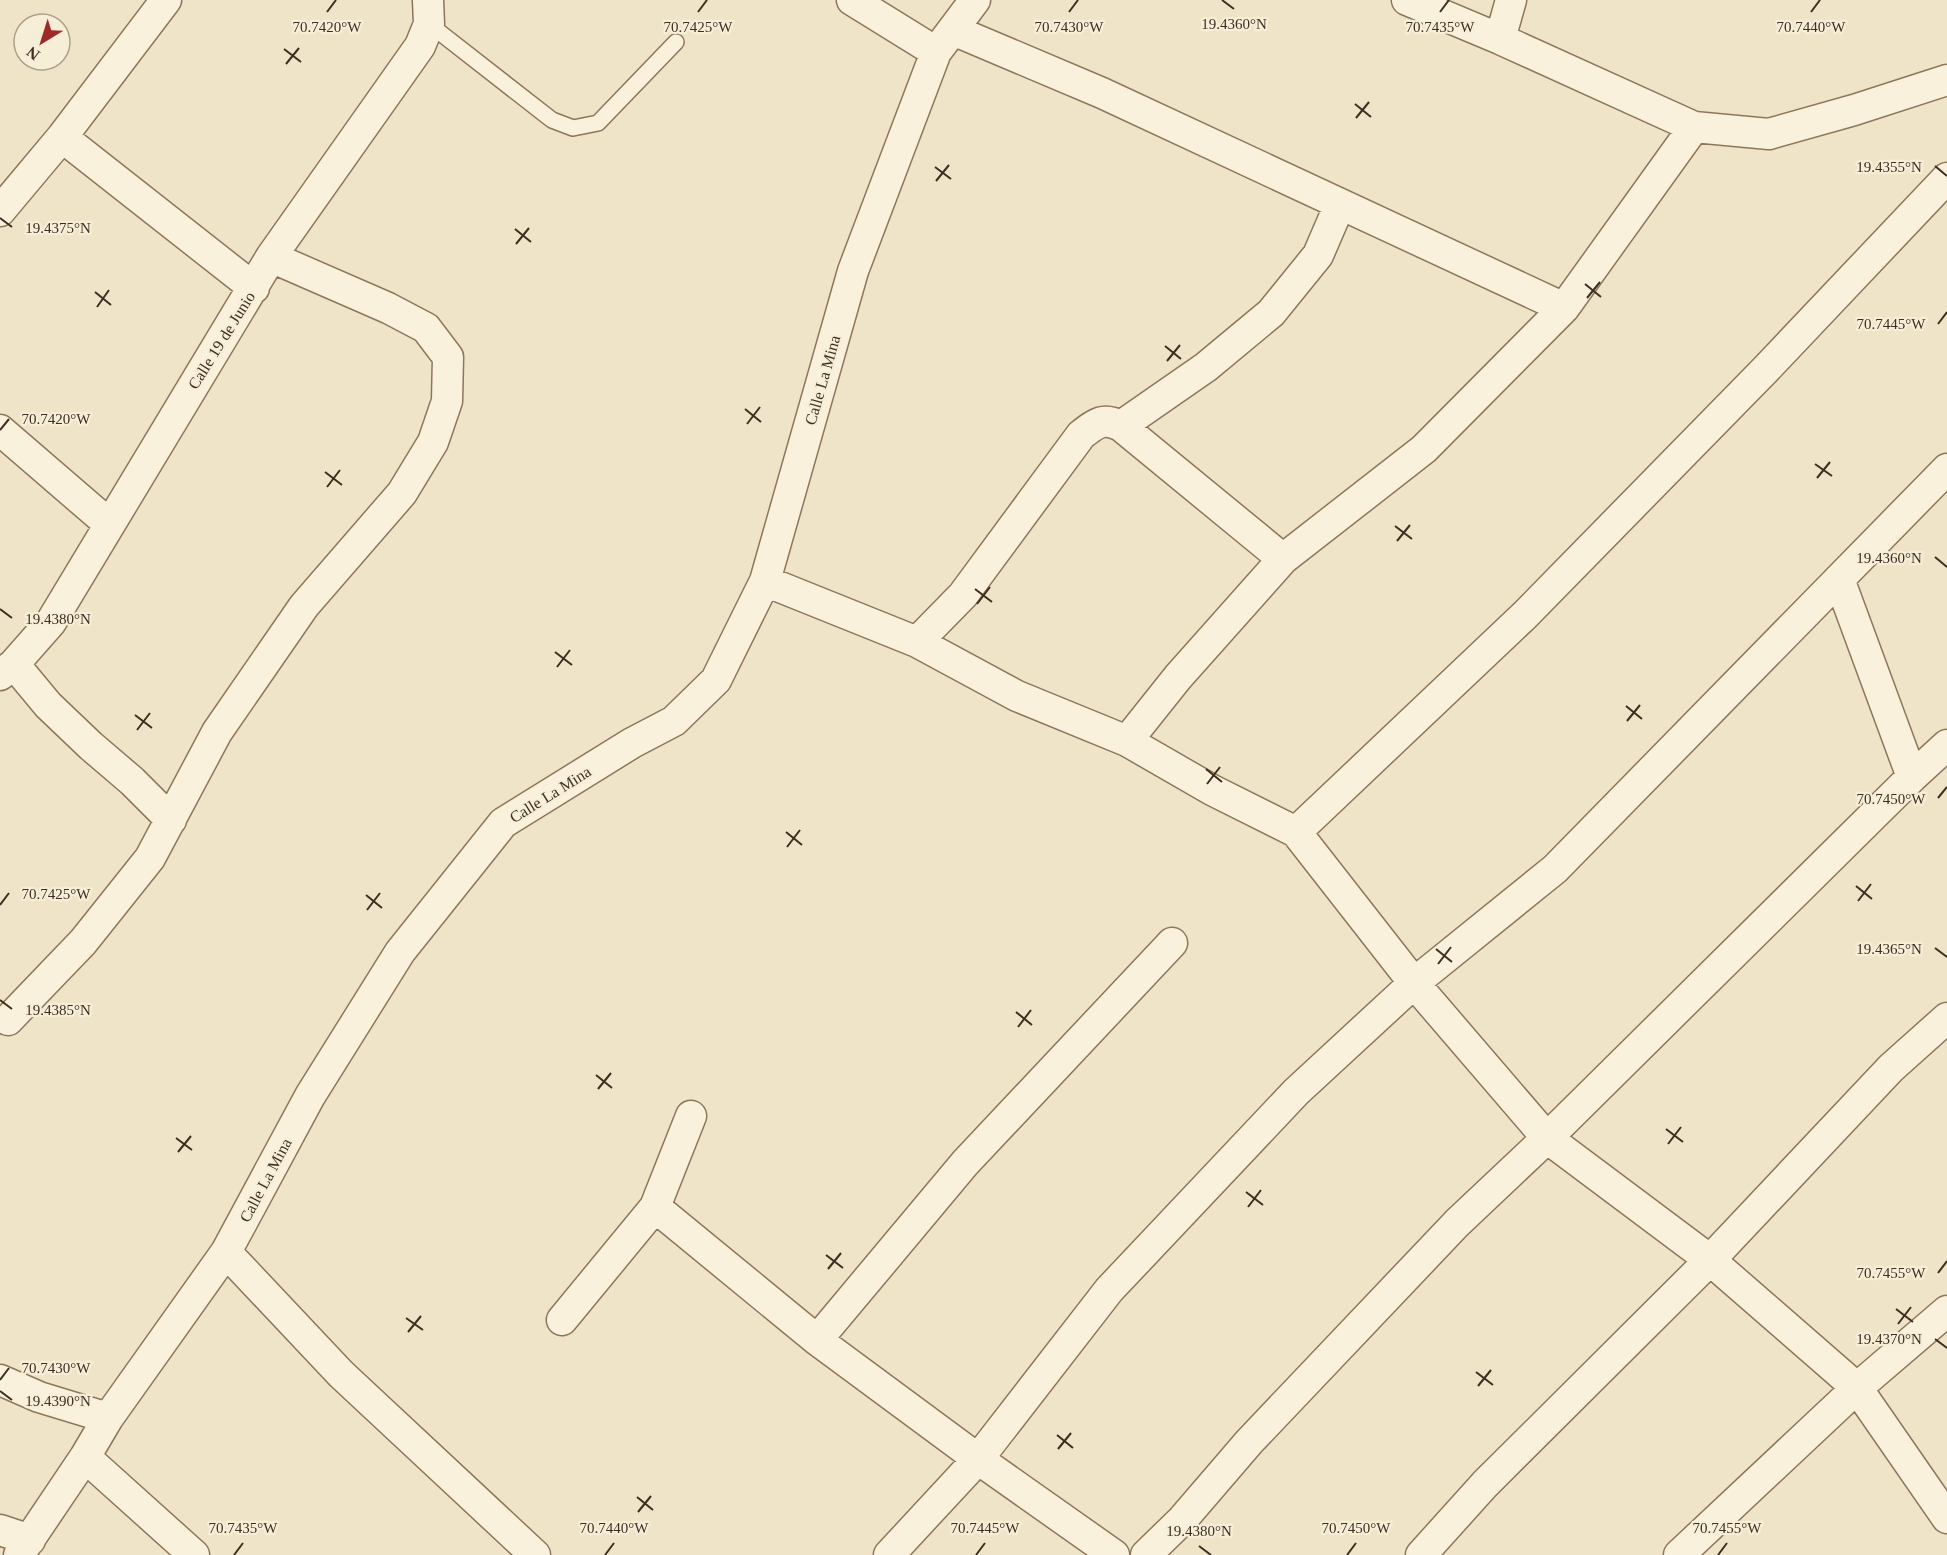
<svg xmlns="http://www.w3.org/2000/svg" width="1947" height="1555" font-family="'Times New Roman',serif">
	<style>
		.lines { fill: none; stroke-linecap: round; stroke-linejoin: round }
		.service-casing { stroke: #8d765c; stroke-width: 18 }
		.minor-casing { stroke: #8d765c; stroke-width: 33 }
		.service { stroke: #faf1dc; stroke-width: 15 }
		.minor { stroke: #faf1dc; stroke-width: 30 }
		.ticks { fill: none; stroke: #3d2e20; stroke-width: 2 }
		.labels { text-anchor: middle; stroke-width: 4.5; stroke-linejoin: round; paint-order: stroke }
		.street-label { font-size: 16px; fill: #3d2e20; stroke: #f7eed8 }
		.ticks-label { font-size: 15px; text-anchor: middle; fill: #3d2e20; stroke: #f7eed8; stroke-width: 4.5; stroke-linejoin: round; paint-order: stroke }
	</style>
	<rect width="100%" height="100%" fill="#f0e4c8"/>
	<g class="lines">
		<g class="service-casing">
			<path id="service" d="M429,24L552,120L573,128L598,123L676,42"/>
		</g>
		<g class="minor-casing">
			<path id="minor" d="M852,0L936,52
				M1407,0L1500,39L1694,127L1769,134L1854,110L1947,80
				M953,30L1102,93L1564,308
				M1500,39L1511,0
				M1694,127L1564,308L1424,449L1283,559L1178,677L1127,741L1212,790L1296,832L1414,983L1547,1138L1912,777L1947,745
				M62,137L254,288
				M0,211L62,137L166,0
				M1121,426L1206,367L1271,313L1318,255L1340,204
				M0,430L109,524
				M1839,579L1912,777
				M765,581L917,642L1017,696L1127,741
				M917,642L963,595L1081,435C1096,423 1103,417 1121,426L1283,559
				M14,664L48,705L91,746L132,781L171,820
				M0,675L14,664L51,622L271,257L420,46L429,24L428,0
				M1296,832L1525,615L1766,369L1947,178
				M8,1020L83,942L150,858L217,732L304,606L402,493L433,442L447,401L448,357L426,328L388,308L271,257
				M655,1207L817,1340L978,1459L1114,1555
				M226,1252L341,1374L535,1555
				M562,1320L655,1207L691,1116
				M817,1340L965,1163L1172,943
				M0,1380L39,1397L108,1418
				M85,1457L194,1555
				M0,1530L30,1540
				M19,1555L85,1457L108,1418L226,1252L310,1096L400,952L503,823L632,743L674,721L716,680L765,581L853,271L936,52L975,0
				M889,1555L978,1459L1109,1290L1296,1092L1414,983L1555,869L1947,469
				M1146,1555L1182,1520L1249,1442L1457,1223L1547,1138L1710,1260L1857,1388L1947,1518
				M1421,1555L1485,1484L1710,1260L1891,1068L1947,1018
				M1679,1555L1857,1388L1947,1311"/>
		</g>
		<use href="#service" class="service"/>
		<use href="#minor" class="minor"/>
	</g>
	<path class="ticks" d="M1222,0L1234,9M327,12L336,0M698,12L707,0M1069,12L1078,0M1440,12L1449,0M1811,12L1820,0M284,49L301,62M286,64L299,48M1355,104L1371,117M1356,118L1369,102M1935,166L1947,176M935,167L951,179M936,181L949,165M0,218L12,227M515,229L531,242M516,244L529,228M1585,284L1601,297M95,292L111,305M1587,298L1600,282M97,307L109,290M1938,324L1947,312M1165,346L1181,359M1167,361L1180,345M745,409L761,422M747,424L760,407M0,430L9,419M1815,464L1832,476M325,472L342,485M1817,478L1830,462M327,487L340,470M1395,526L1412,539M1397,541L1410,525M1935,557L1947,567M975,589L992,602M977,604L990,587M0,609L12,618M555,652L572,665M557,667L570,650M1626,706L1642,719M135,715L152,728M1627,721L1640,705M137,730L150,713M1206,769L1222,782M1207,784L1220,767M1938,798L1947,787M786,832L802,845M787,847L800,830M1856,886L1872,899M366,895L382,908M1858,901L1871,884M0,905L9,893M367,910L380,893M1935,948L1947,957M1436,949L1452,962M1438,964L1451,947M0,1000L12,1009M1016,1012L1032,1025M1018,1027L1031,1010M596,1075L612,1088M598,1089L611,1073M1666,1129L1683,1142M176,1138L192,1150M1668,1144L1681,1127M178,1152L191,1136M1246,1192L1263,1205M1248,1207L1261,1190M826,1255L843,1268M828,1269L841,1253M1938,1273L1947,1261M1896,1309L1913,1322M406,1318L423,1330M1898,1324L1911,1307M408,1332L421,1316M1935,1339L1947,1348M1476,1372L1493,1385M0,1380L9,1368M1478,1386L1491,1370M0,1391L12,1400M1057,1435L1073,1448M1058,1449L1071,1433M637,1497L653,1510M638,1512L651,1496M1199,1546L1211,1555M234,1555L243,1543M605,1555L614,1543M976,1555L985,1543M1347,1555L1356,1543M1718,1555L1727,1543"/>
	<g class="labels">
		<g class="street-label">
			<text transform="translate(221 340) rotate(-58)" y="6">Calle 19 de Junio</text>
			<text transform="translate(822 380) rotate(-74)" y="6">Calle La Mina</text>
			<text transform="translate(550 794) rotate(-32)" y="6">Calle La Mina</text>
			<text transform="translate(265 1180) rotate(-62)" y="6">Calle La Mina</text>
		</g>
	</g>
	<g class="ticks-label">
		<text x="1234" y="29">19.4360°N</text>
		<text x="698" y="32">70.7425°W</text>
		<text x="327" y="32">70.7420°W</text>
		<text x="1069" y="32">70.7430°W</text>
		<text x="1440" y="32">70.7435°W</text>
		<text x="1811" y="32">70.7440°W</text>
		<text x="1889" y="172">19.4355°N</text>
		<text x="58" y="233">19.4375°N</text>
		<text x="1891" y="329">70.7445°W</text>
		<text x="56" y="424">70.7420°W</text>
		<text x="1889" y="563">19.4360°N</text>
		<text x="58" y="624">19.4380°N</text>
		<text x="1891" y="804">70.7450°W</text>
		<text x="56" y="899">70.7425°W</text>
		<text x="1889" y="954">19.4365°N</text>
		<text x="58" y="1015">19.4385°N</text>
		<text x="1891" y="1278">70.7455°W</text>
		<text x="1889" y="1344">19.4370°N</text>
		<text x="56" y="1373">70.7430°W</text>
		<text x="58" y="1406">19.4390°N</text>
		<text x="243" y="1533">70.7435°W</text>
		<text x="614" y="1533">70.7440°W</text>
		<text x="985" y="1533">70.7445°W</text>
		<text x="1356" y="1533">70.7450°W</text>
		<text x="1727" y="1533">70.7455°W</text>
		<text x="1199" y="1536">19.4380°N</text>
	</g>
	<g transform="translate(42 42) rotate(218)"><circle r="28" fill="#f7eed8" stroke="#ada18e" stroke-width="1.5"/>
	<path d="M0-4.5L10 22L0 15L-10 22Z" fill="#9e2a2b"/>
	<text y="-9" font-size="16" font-weight="bold" text-anchor="middle" fill="#3d2e20">N</text>
	</g>
</svg>
